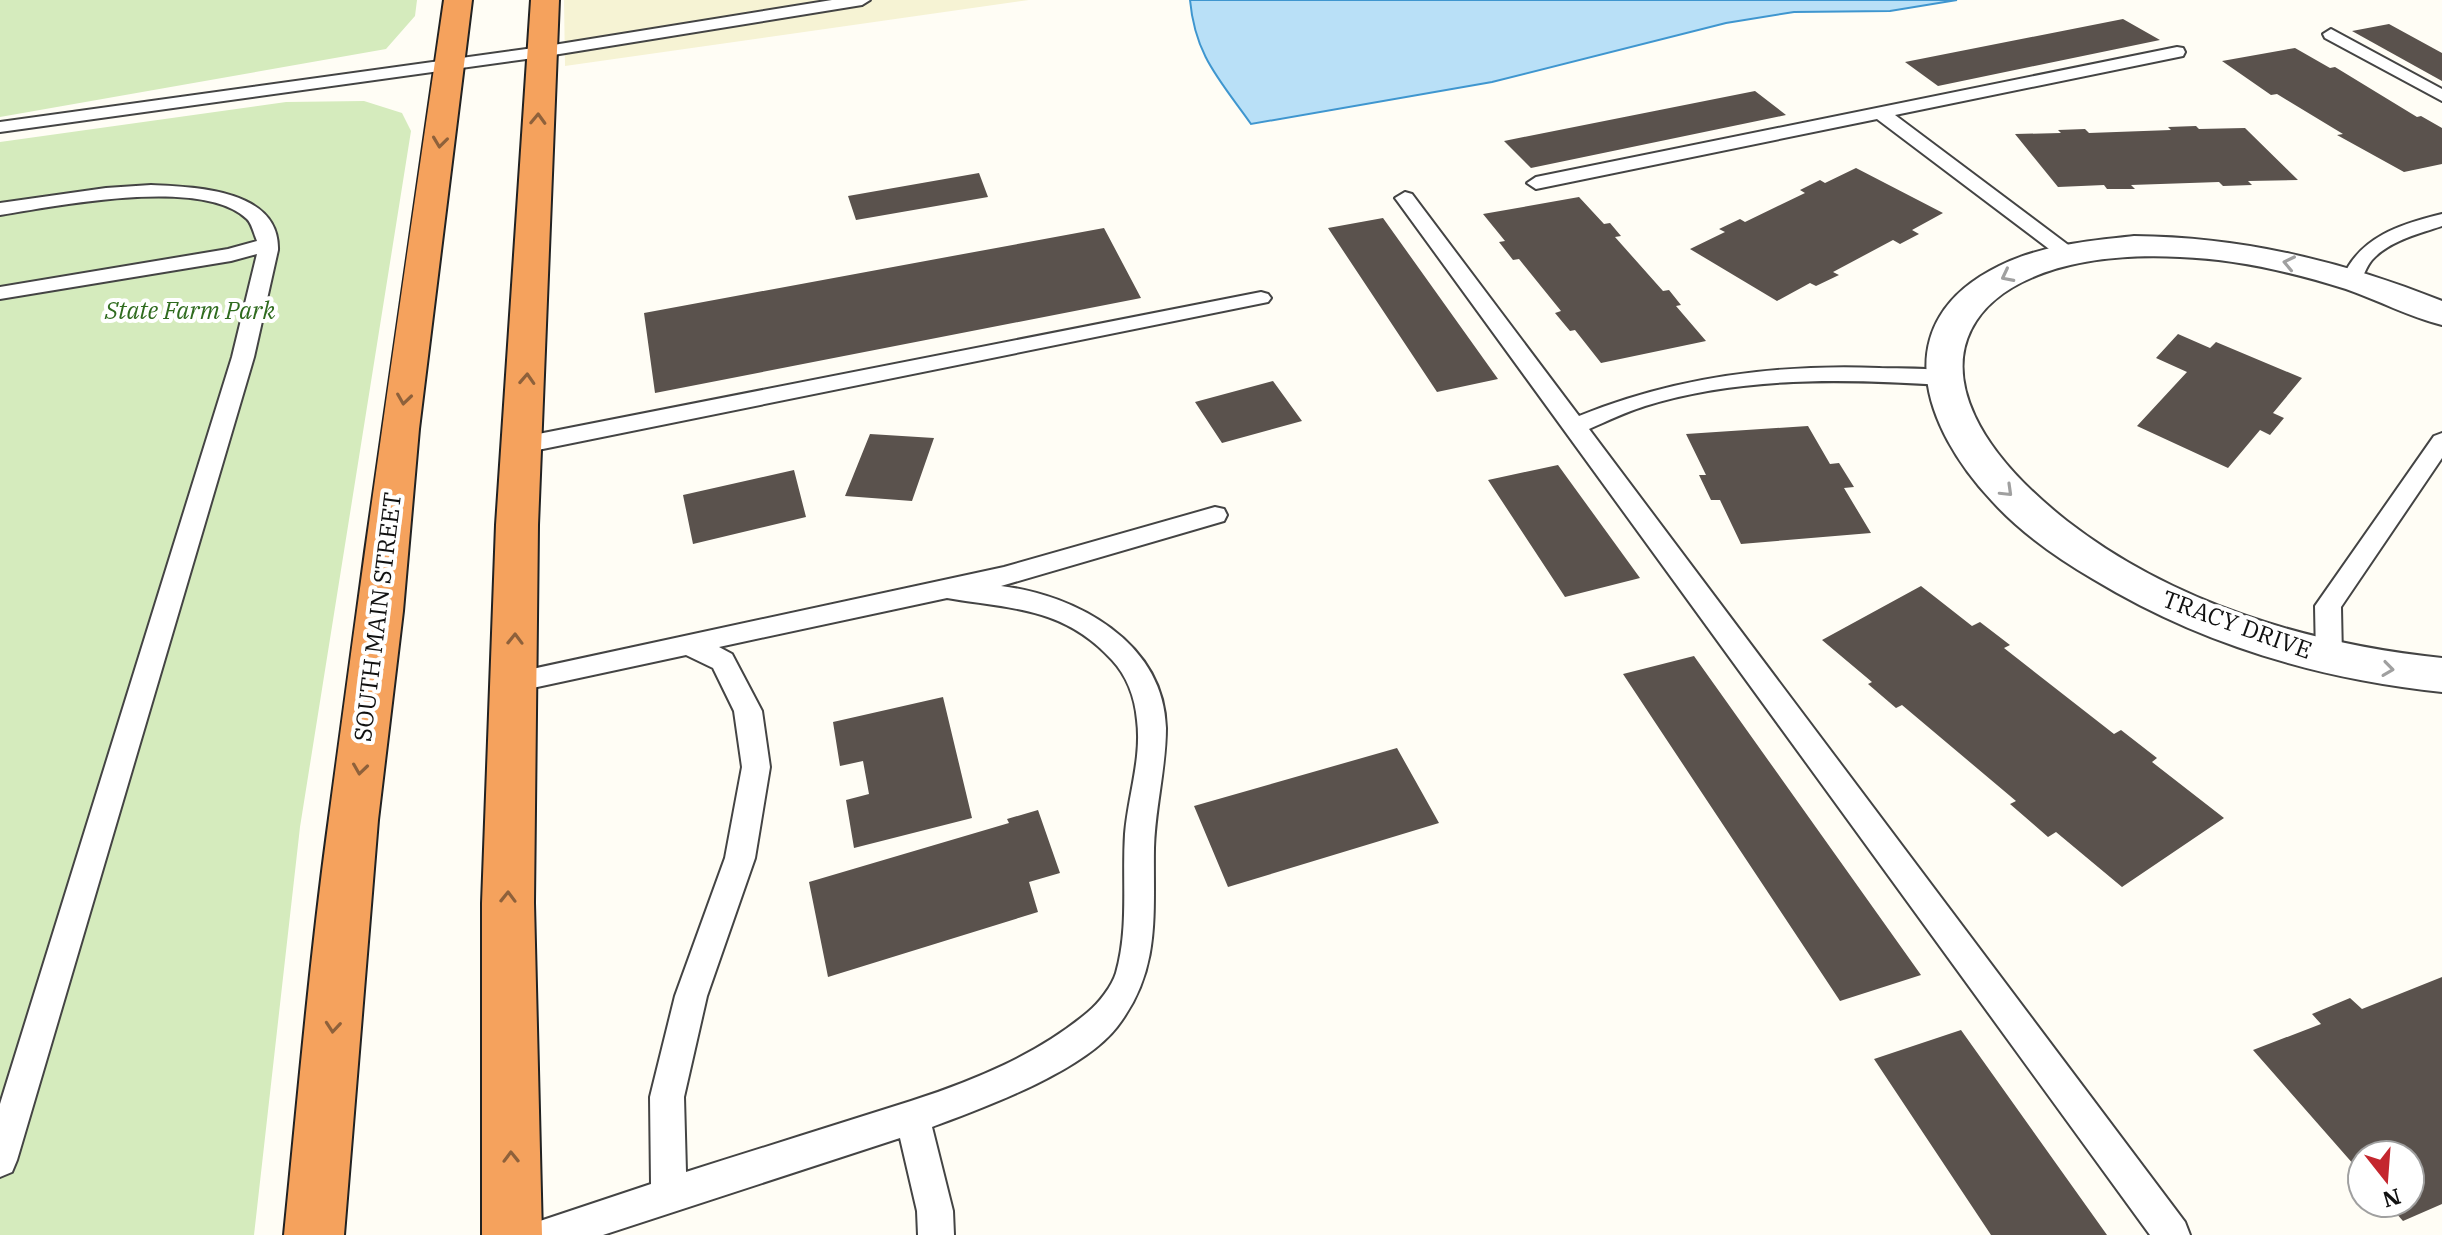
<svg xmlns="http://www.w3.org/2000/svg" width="2442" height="1235" font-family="'IBM Plex Serif',serif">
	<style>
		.farmland { fill: #f6f3d4 }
		.green { fill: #d5ebbd }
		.water { fill: #b9e0f7; stroke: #3f96cf; stroke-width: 2 }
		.building { fill: #5a524d }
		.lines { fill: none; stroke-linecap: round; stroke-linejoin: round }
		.lane-casing { stroke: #444; stroke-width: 4 }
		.street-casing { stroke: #444; stroke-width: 4 }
		.highway-casing { stroke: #222; stroke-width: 4 }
		.lane { fill: #fff; fill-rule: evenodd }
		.street { fill: #fff; fill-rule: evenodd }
		.highway { fill: #f5a25d; fill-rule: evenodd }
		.oneway { stroke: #8e613b }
		.oneway2 { stroke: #a0a0a0 }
		.labels { text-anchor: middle; stroke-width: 8; stroke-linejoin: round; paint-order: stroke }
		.park-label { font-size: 24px; font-style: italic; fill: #2f6b1f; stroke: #fff }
		.street-label { font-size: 24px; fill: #111; stroke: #fff }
	</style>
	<rect width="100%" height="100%" fill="#fffdf5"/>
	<path class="farmland" d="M564,0H1029L565,66Z"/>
	<path class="green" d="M0,0H417L415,16L386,49L0,117Z
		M364,101L402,113L411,131L300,827L254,1235H0V142L286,102Z"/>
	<path class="water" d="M1190,0H1957L1890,11L1794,12L1726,23L1492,82L1251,124C1220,80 1195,56 1190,0Z"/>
	<path class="building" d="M2123,19L2160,40L1938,86L1905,62Z
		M2389,24L2442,53V81L2352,31Z
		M2295,48L2330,68L2335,67L2417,117L2421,116L2442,128V164L2404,172L2337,135L2343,134L2277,94L2271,95L2222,61Z
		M1755,91L1786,115L1531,168L1504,141Z
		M2196,126L2199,129L2245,128L2298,180L2248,181L2252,185L2223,186L2219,182L2131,185L2135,189H2107L2104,185L2058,187L2015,134L2061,133L2058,130L2085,129L2089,133L2171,130L2168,127Z
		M1856,168L1943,213L1912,230L1919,234L1900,244L1893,240L1833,272L1839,275L1816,286L1810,283L1777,301L1690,249L1725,232L1719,229L1740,219L1745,222L1805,193L1800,190L1820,180L1825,183Z
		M979,173L988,197L856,220L848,196Z
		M1579,197L1604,224L1610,223L1621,236L1615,237L1663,291L1669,290L1681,305L1676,306L1706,341L1601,363L1575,330L1570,331L1555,313L1561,311L1519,259L1513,260L1499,242L1505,241L1483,214Z
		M1383,218L1498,379L1437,392L1328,228Z
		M1104,228L1141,298L655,393L644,313Z
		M2178,334L2210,348L2216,342L2302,378L2273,413L2284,418L2270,435L2260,430L2228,468L2137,426L2187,372L2156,358Z
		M1273,381L1302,421L1222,443L1195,402Z
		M1808,426L1830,464L1839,463L1854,487L1844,488L1871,533L1741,544L1720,500H1711L1699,475H1706L1686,434Z
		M870,434L934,438L912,501L845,496Z
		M1558,465L1640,578L1565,597L1488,480Z
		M794,470L806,517L693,544L683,495Z
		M1921,586L1972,626L1980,622L2010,645L2004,648L2114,734L2121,730L2157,758L2152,762L2224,818L2122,887L2056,832L2048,837L2010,804L2016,801L1902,705L1896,708L1868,684L1872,682L1822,640Z
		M1694,656L1921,975L1840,1001L1623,674Z
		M943,697L972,818L854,848L846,800L869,794L863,761L840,766L833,722Z
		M1397,748L1439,823L1228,887L1194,806Z
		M1038,810L1060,873L1029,882L1038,912L828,977L809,882L1009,823L1007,819Z
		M2442,977V1204L2403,1221L2387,1203H2410V1155H2362V1174L2253,1050L2321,1024L2312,1014L2350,998L2362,1009Z
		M1961,1030L2107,1235H1991L1874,1059Z"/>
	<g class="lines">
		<g class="lane-casing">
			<path id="lane" d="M832,0H870L862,5L541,57L0,132V122L541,47Z
				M2331,29L2442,89V101L2325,38L2323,34Z
				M2177,47L2183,48L2185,52L2183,56L1895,115L2075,250L2078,254L2068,260L2061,258L1877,119L1536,189L1527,183L1536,177Z
				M151,185C194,187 280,189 278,250L254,357L17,1160L12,1172L0,1177V1104L232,357L257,254L231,261L0,299V287L228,249L257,241C254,234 252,224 247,219C203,176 56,206 0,215V203L106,188Z
				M1405,192L1412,194L1579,416C1675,377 1775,364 1879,368C1902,369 1929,367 1952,373L1955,378L1952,383L1944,385C1845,379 1741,376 1645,406C1626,412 1607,421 1589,429L2185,1222L2190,1235H2150L1398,202L1395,198Z
				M2442,214V226C2418,234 2389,241 2372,260C2366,267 2364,276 2359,283L2352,285L2342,279C2359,237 2401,224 2442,214Z
				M1261,292L1268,294L1271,298L1268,302L523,453L515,450L511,445L515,440L523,437Z
				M2442,433V458L2341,607L2342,658L2338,665L2329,668L2320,665L2316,658L2315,606L2434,436Z
				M1215,507L1224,509L1227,515L1224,521L1001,586C1076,595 1164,642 1166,728C1166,768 1155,808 1154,848C1153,916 1161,970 1117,1027C1082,1072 985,1107 932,1127L953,1211L954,1235H918L917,1211L900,1138L603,1235H532L537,1222L651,1184L650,1097L675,996L725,858L742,767L734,711L713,668L686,655L514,692L504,689L500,682L504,675L1004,567ZM947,598C1011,609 1064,607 1112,660C1127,676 1135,698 1137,720C1142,758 1128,796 1125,834C1122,880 1129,928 1116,973C1112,986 1099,1003 1088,1012C1037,1055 973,1081 911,1101C836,1125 761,1148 686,1172L684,1097L707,996L755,858L770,767L762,711L732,654L719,647Z"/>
		</g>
		<g class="street-casing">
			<path id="street" d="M2134,236C2242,237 2342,261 2442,301V325C2409,317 2378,300 2346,289C2292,272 2236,259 2180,257C1962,246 1879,373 2067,521C2174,604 2309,644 2442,658V692C2318,679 2200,644 2093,579C2057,558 2020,532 1992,501C1923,427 1885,322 1999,266C2041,245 2089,241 2134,236Z"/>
		</g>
		<g class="highway-casing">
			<path id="highway" d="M444,0H472L419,429L403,611L378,820L344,1235H284C298,1096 310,956 329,818C365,545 404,272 444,0Z
				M531,0H559L538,525L534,903L542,1235H482V903L496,525Z"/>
		</g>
		<use href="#lane" class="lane"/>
		<use href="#street" class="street"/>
		<use href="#highway" class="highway"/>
	</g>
	<defs><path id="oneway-chevron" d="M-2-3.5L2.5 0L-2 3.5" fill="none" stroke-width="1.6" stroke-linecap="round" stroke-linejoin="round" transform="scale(2)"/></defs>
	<g class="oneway">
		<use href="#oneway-chevron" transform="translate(538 119) rotate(-88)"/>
		<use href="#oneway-chevron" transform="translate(440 142) rotate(97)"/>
		<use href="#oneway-chevron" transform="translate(527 379) rotate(-87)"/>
		<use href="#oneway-chevron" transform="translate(404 399) rotate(98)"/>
		<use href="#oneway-chevron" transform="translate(515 639) rotate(-89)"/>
		<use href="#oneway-chevron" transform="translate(360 769) rotate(98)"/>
		<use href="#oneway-chevron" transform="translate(508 897) rotate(-89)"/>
		<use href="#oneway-chevron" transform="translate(333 1027) rotate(95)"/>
		<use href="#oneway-chevron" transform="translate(511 1157) rotate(-91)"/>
	</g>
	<g class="oneway2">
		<use href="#oneway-chevron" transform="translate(2289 263) rotate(-168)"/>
		<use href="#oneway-chevron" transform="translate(2007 276) rotate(153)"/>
		<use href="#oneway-chevron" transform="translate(2007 491) rotate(44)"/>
		<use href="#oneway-chevron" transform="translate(2388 669) rotate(8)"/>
	</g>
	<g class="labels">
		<g class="park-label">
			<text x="190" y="319">State Farm Park</text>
		</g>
		<g class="street-label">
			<text transform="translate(378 617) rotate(-83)" y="8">SOUTH MAIN STREET</text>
			<text transform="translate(2237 625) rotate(20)" y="8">TRACY DRIVE</text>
		</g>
	</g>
	<g transform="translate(2386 1179) rotate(163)"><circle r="38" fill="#ffffff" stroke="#a0a0a0" stroke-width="2"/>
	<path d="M0-6L14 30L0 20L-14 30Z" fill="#c4262e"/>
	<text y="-12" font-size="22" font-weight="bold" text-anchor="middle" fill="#111111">N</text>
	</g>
</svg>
